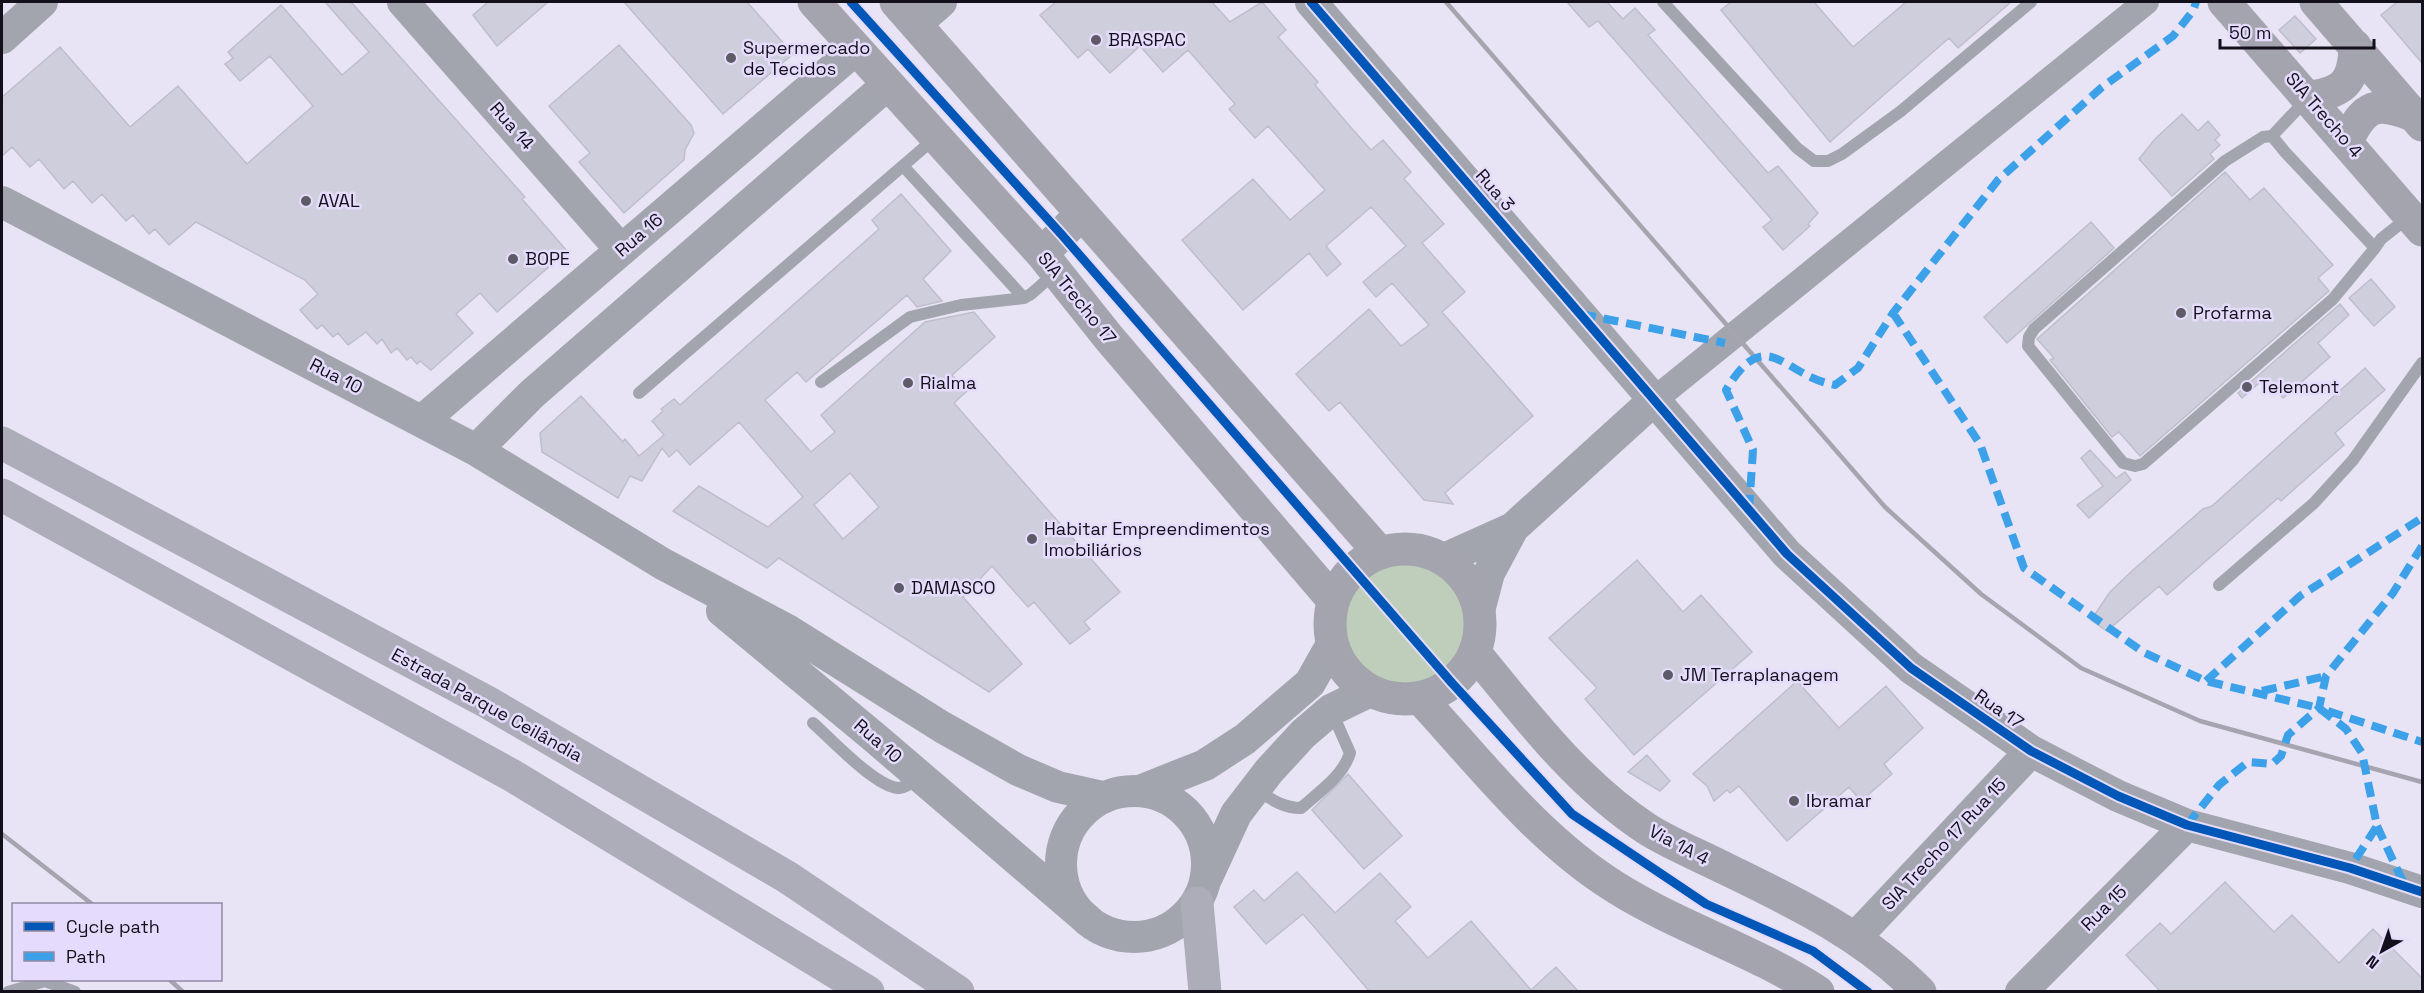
<svg xmlns="http://www.w3.org/2000/svg" width="2424" height="993" font-family="'Space Grotesk',sans-serif">
	<style>
		.green { fill: #bfceba }
		.building { fill: #cfcedc; stroke: #bfbecc; stroke-width: 1.5; fill-rule: evenodd }
		.lines { fill: none; stroke-linecap: round; stroke-linejoin: round }
		.service { stroke: #a2a5ad; stroke-width: 12 }
		.minor { stroke: #a2a5ad; stroke-width: 26 }
		.tertiary { stroke: #a2a5ad; stroke-width: 32 }
		.secondary { stroke: #a3a4ae; stroke-width: 33 }
		.motorway { stroke: #acadb9; stroke-width: 33 }
		.rail { stroke: #a6a5af; stroke-width: 4.5 }
		.quiet { stroke: #3da1ea; stroke-width: 8; stroke-dasharray: 15 8; stroke-linecap: butt }
		.cycleway-casing { stroke: #e5dcfd; stroke-width: 13 }
		.cycleway { stroke: #0057b8; stroke-width: 9 }
		.poi-dot { fill: #5e5a67; stroke: #e5dcfd; stroke-width: 2 }
		.labels { text-anchor: middle; stroke-width: 5; stroke-linejoin: round; paint-order: stroke }
		.poi-label { font-size: 18px; fill: #14101b; stroke: #e5dcfd; text-anchor: start }
		.street-label { font-size: 18px; fill: #14101b; stroke: #e5dcfd }
	</style>
	<rect width="100%" height="100%" fill="#e8e4f5"/>
	<path class="green" d="M1339 624a65 65 0 1 1 130 0a65 65 0 1 1-130 0Z"/>
	<path class="building" d="M325,2H351L525,197L522,199L567,251L497,312L480,293L456,314L473,333L431,370L420,361L417,364L411,357L407,360L397,348L391,353L382,339L377,344L366,332L348,345L338,333L333,337L322,325L317,329L300,310L318,294L305,280L196,222L169,245L155,229L149,234L133,215L126,221L102,194L92,203L73,181L64,189L39,159L30,167L12,147L2,156V97L60,47L130,127L178,86L247,164L313,106L270,56L240,81L225,64L233,58L228,52L281,5L342,75L369,52Z
		M488,2H548L497,46L473,15Z
		M624,2H747L793,54L723,114Z
		M1056,2H1212L1230,22L1262,2L1286,30L1278,37L1318,82L1315,85L1347,123L1371,150L1383,140L1411,172L1404,179L1444,224L1422,243L1465,292L1442,312L1533,416L1445,493L1453,504L1424,500L1340,402L1329,411L1296,374L1369,309L1401,346L1429,325L1392,283L1376,297L1363,282L1406,246L1371,207L1326,246L1341,264L1327,276L1309,253L1243,310L1182,240L1253,179L1290,220L1325,190L1268,126L1255,138L1229,109L1235,104L1188,50L1163,72L1140,46L1110,73L1088,49L1078,58L1040,15Z
		M1567,2H1607L1623,19L1635,8L1655,30L1648,35L1768,173L1778,166L1818,213L1808,224L1810,226L1783,250L1763,227L1772,220L1598,21L1589,27Z
		M1731,2H1814L1853,47L1906,2H2011L1958,48L1949,38L1830,142L1721,10Z
		M2397,2H2422V63L2381,15Z
		M2295,16L2316,39L2300,53L2279,30Z
		M619,45L691,125L694,133L685,150L684,160L624,213L579,162L590,153L549,106Z
		M2182,114L2198,131L2208,121L2220,135L2215,140L2220,145L2210,154L2214,159L2172,196L2139,159L2155,139Z
		M2225,172L2250,200L2264,188L2333,265L2318,278L2329,291L2140,456L2119,432L2112,437L2050,360L2054,358L2037,339Z
		M901,194L951,251L923,279L942,301L917,307L907,295L806,382L797,372L765,400L811,452L835,432L821,415L925,322L974,312L995,337L952,375L967,391L954,403L1120,592L1084,622L1090,629L1070,644L1034,602L1028,607L992,566L963,597L1022,664L989,692L779,558L767,568L673,511L699,486L768,527L803,497L739,422L690,465L677,450L669,457L662,448L642,481L630,476L618,498L542,452L540,433L581,396L623,442L625,439L639,456L664,435L652,421L663,411L661,409L674,399L680,405L879,229L872,220ZM850,473L879,507L843,539L814,505Z
		M2091,222L2114,248L2007,343L1984,317Z
		M2371,279L2395,307L2374,326L2349,298Z
		M2340,304L2349,315L2318,343L2330,357L2283,398L2265,378L2242,398L2238,393Z
		M2365,368L2385,390L2335,433L2344,445L2281,501L2278,498L2167,595L2159,586L2107,631L2091,620L2110,592L2133,570L2203,509L2212,506Z
		M2090,450L2116,478L2125,472L2131,480L2089,518L2077,505L2103,486L2081,458Z
		M1637,560L1683,612L1701,595L1752,652L1634,755L1585,699L1597,688L1549,638Z
		M1797,681L1839,728L1886,686L1923,728L1884,764L1892,774L1861,801L1849,787L1787,841L1739,786L1730,793L1727,790L1714,801L1707,786L1693,774Z
		M1647,755L1670,781L1660,791L1628,772Z
		M1348,774L1402,836L1364,869L1312,810Z
		M1297,872L1335,913L1380,873L1411,907L1395,921L1428,958L1471,921L1531,990L1556,967L1579,992H1370L1303,914L1266,944L1234,907L1254,890L1264,901Z
		M2225,882L2274,932L2292,915L2339,963L2373,929L2422,978V992H2161L2126,955L2160,923L2171,934Z"/>
	<g class="lines">
		<path class="service" d="M1663,2L1797,148L1814,161H1828L1842,154L1901,111L2031,2
			M2307,99L2272,136L2285,152L2375,248L2381,239L2410,216
			M2272,136L2263,137L2225,161L2034,329L2029,337L2028,346L2123,463L2135,466L2143,464L2333,299L2375,248
			M904,167L1024,298
			M821,382L910,317L961,305L1024,298L1031,294L1055,273
			M639,393L934,139
			M2219,585L2314,503L2353,460L2422,363
			M813,723C832,740 875,786 898,788C907,788 912,782 918,776
			M1256,789C1271,799 1282,808 1301,808C1319,792 1343,776 1350,753L1331,710
			M8,992L45,981L75,992"/>
		<path class="minor" d="M1654,400L2146,2"/>
		<path class="tertiary" d="M403,2L621,250
			M1311,2L1787,554L1911,668L2031,751L2118,796L2187,825L2350,868L2422,892
			M916,24L941,2
			M2,38L42,2
			M2,202L476,450L663,564L789,631L942,727L1018,770L1058,787L1103,797
			M423,420L856,49
			M476,450L532,394L887,85
			M1444,559L1513,528L1654,400
			M722,611L874,737L1090,922
			M1479,611L1489,573L1513,528
			M1142,790L1205,765L1245,739L1310,683L1332,644
			M1061 864a73 73 0 1 1 146 0a73 73 0 1 1-146 0Z
			M1207,877L1236,814L1269,771L1303,734L1331,710L1370,691
			M1856,937L2031,751
			M2021,992L2187,825"/>
		<path class="secondary" d="M814,2L1042,254L1109,338L1333,600
			M896,2L1379,552
			M2224,2L2422,230
			M2316,2L2422,125
			M2310,97C2345,92 2354,81 2355,46
			M2347,141C2365,104 2376,101 2413,115
			M1042,254L1081,214
			M1330 624a75 75 0 1 1 150 0a75 75 0 1 1-150 0Z
			M1475,653C1526,715 1578,784 1647,829C1669,843 1696,854 1720,866C1792,901 1863,934 1920,992
			M1420,698C1481,764 1538,839 1615,887C1680,928 1754,950 1818,992"/>
		<path class="motorway" d="M2,443L487,702L787,877L958,992
			M2,495L513,776L868,992
			M1197,903L1205,992"/>
		<path class="rail" d="M1446,2L1885,507L1981,594L2081,668L2200,721L2422,782
			M2,834L92,904
			M170,980L183,992"/>
		<path class="quiet" d="M1893,313L1980,444L2024,568L2143,652L2206,681L2319,708L2346,729L2362,753L2377,826L2350,868
			M1581,314L1725,343
			M1749,510L1753,450L1726,390C1767,322 1783,376 1835,385L1858,368L1893,313L1998,180L2101,88L2173,36L2193,11L2196,2
			M2206,681L2300,596L2422,518
			M2262,691L2326,676
			M2328,711L2422,742
			M2187,825L2219,785L2248,762L2272,764L2281,756L2288,735L2319,708L2326,676L2393,593L2422,546
			M2377,826L2404,884"/>
		<g class="cycleway-casing">
			<path id="cycleway" d="M851,2L1062,235L1452,683L1572,814L1706,904L1813,951L1868,992
				M1311,2L1787,554L1911,668L2031,751L2118,796L2187,825L2350,868L2422,892"/>
		</g>
		<use href="#cycleway" class="cycleway"/>
	</g>
	<g class="poi-dot">
		<circle cx="1096" cy="40" r="6"/>
		<circle cx="731" cy="58" r="6"/>
		<circle cx="306" cy="201" r="6"/>
		<circle cx="513" cy="259" r="6"/>
		<circle cx="2181" cy="313" r="6"/>
		<circle cx="908" cy="383" r="6"/>
		<circle cx="2247" cy="387" r="6"/>
		<circle cx="1032" cy="539" r="6"/>
		<circle cx="899" cy="588" r="6"/>
		<circle cx="1668" cy="675" r="6"/>
		<circle cx="1794" cy="801" r="6"/>
	</g>
	<g class="labels">
		<g class="poi-label">
			<text x="1108" y="46">BRASPAC</text>
			<text x="743" y="54">Supermercado<tspan x="743" dy="21">de Tecidos</tspan></text>
			<text x="318" y="207">AVAL</text>
			<text x="525" y="265">BOPE</text>
			<text x="2193" y="319">Profarma</text>
			<text x="920" y="389">Rialma</text>
			<text x="2259" y="393">Telemont</text>
			<text x="1044" y="535">Habitar Empreendimentos<tspan x="1044" dy="21">Imobiliários</tspan></text>
			<text x="911" y="594">DAMASCO</text>
			<text x="1680" y="681">JM Terraplanagem</text>
			<text x="1806" y="807">Ibramar</text>
		</g>
		<g class="street-label">
			<text transform="translate(2324 115) rotate(49)" y="6">SIA Trecho 4</text>
			<text transform="translate(512 126) rotate(49)" y="6">Rua 14</text>
			<text transform="translate(1495 190) rotate(49)" y="6">Rua 3</text>
			<text transform="translate(639 235) rotate(-41)" y="6">Rua 16</text>
			<text transform="translate(1077 298) rotate(51)" y="6">SIA Trecho 17</text>
			<text transform="translate(336 376) rotate(27)" y="6">Rua 10</text>
			<text transform="translate(487 705) rotate(29)" y="6">Estrada Parque Ceilândia</text>
			<text transform="translate(1999 709) rotate(35)" y="6">Rua 17</text>
			<text transform="translate(878 741) rotate(41)" y="6">Rua 10</text>
			<text transform="translate(1944 844) rotate(-47)" y="6">SIA Trecho 17 Rua 15</text>
			<text transform="translate(1679 845) rotate(28)" y="6">Via 1A 4</text>
			<text transform="translate(2104 908) rotate(-45)" y="6">Rua 15</text>
		</g>
	</g>
	<rect width="2424" height="993" fill="none" stroke="#14101b" stroke-width="6"/>
	<rect x="12" y="903" width="210" height="78" fill="#e5dcfd" stroke="#918aa3" stroke-width="1.5"/>
	<rect x="24" y="922" width="30" height="9" fill="#0057b8" stroke="#918aa3" stroke-width="1.5"/>
	<text x="66" y="933" font-size="18" fill="#14101b">Cycle path</text>
	<rect x="24" y="952" width="30" height="9" fill="#3da1ea" stroke="#918aa3" stroke-width="1.5"/>
	<text x="66" y="963" font-size="18" fill="#14101b">Path</text>
	<g transform="translate(2382 951) rotate(220)" stroke="#e5dcfd" stroke-width="4.5" paint-order="stroke">
	<path d="M0-4.5L10 22L0 15L-10 22Z" fill="#14101b"/>
	<text y="-9" font-size="16" font-weight="bold" text-anchor="middle" fill="#14101b">N</text>
	</g>
	<path d="M2220 39v9h154v-9" fill="none" stroke="#14101b" stroke-width="3"/>
	<text x="2229" y="39" font-size="18" fill="#14101b" stroke="#e5dcfd" stroke-width="4.5" paint-order="stroke">50 m</text>
</svg>
